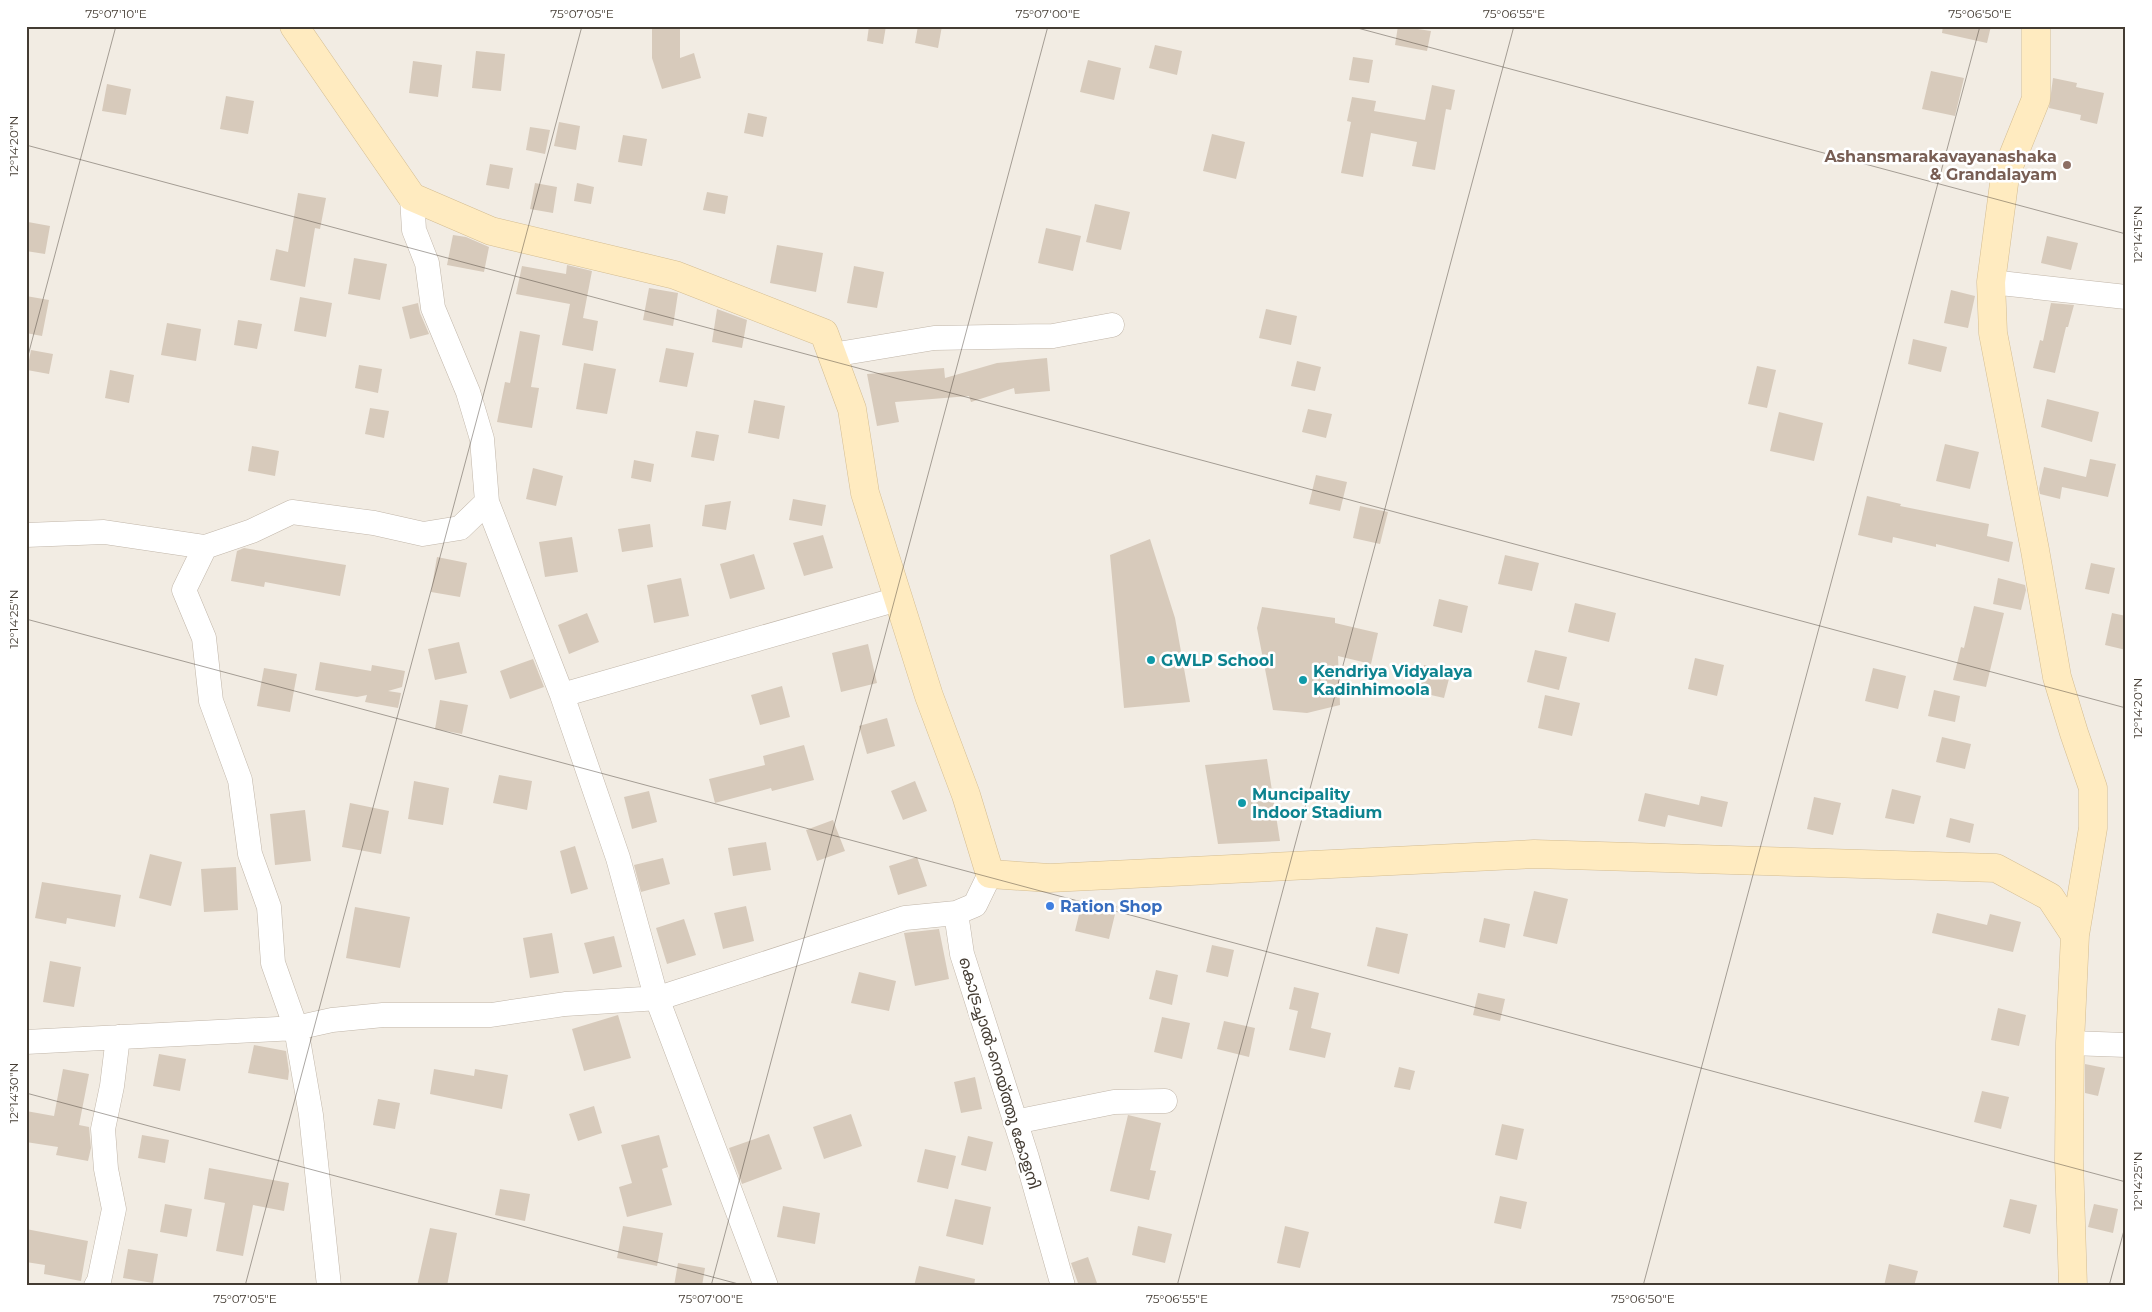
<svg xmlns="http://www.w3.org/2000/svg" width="2152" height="1312" font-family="Montserrat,'Noto Sans Malayalam',sans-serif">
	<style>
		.building { fill: #d7cabb }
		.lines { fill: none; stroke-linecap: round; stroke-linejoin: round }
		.street-casing { stroke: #c1b6a9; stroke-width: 25 }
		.secondary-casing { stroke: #d4bd92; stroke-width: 29 }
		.street { stroke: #fff; stroke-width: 24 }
		.secondary { stroke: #ffebc0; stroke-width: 28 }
		.ticks { fill: none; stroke: #443c33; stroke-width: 1; stroke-opacity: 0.45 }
		.education-dot { fill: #8d6e63; stroke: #fff; stroke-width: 2 }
		.culture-dot { fill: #0f9aa8; stroke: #fff; stroke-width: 2 }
		.shop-dot { fill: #3f7fe0; stroke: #fff; stroke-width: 2 }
		.labels { text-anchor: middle; stroke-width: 5; stroke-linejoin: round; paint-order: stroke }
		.education-label { font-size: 16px; font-weight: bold; fill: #785e54; stroke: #fff; text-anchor: end }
		.culture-label { font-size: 16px; font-weight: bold; fill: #0d838f; stroke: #fff; text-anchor: start }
		.shop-label { font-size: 16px; font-weight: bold; fill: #366cbe; stroke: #fff; text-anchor: start }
		.street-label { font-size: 16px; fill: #443c33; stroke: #fff }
		.neatline { fill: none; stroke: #443c33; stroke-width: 2 }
		.ticks-label { font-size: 12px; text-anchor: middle; fill: #443c33 }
	</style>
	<rect width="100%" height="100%" fill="#f2ece3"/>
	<path class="building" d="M652,26H680V58L694,53L701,78L662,89L652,58Z
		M869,26H886L883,44L867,41Z
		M918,26H942L938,48L915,43Z
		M1398,26L1431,31L1427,51L1395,45Z
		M1943,26H1991L1987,43L1942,33Z
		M1155,45L1182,51L1177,75L1149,68Z
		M476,51L505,54L501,91L472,88Z
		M1353,57L1373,60L1369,83L1349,80Z
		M1088,60L1121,68L1114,100L1080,92Z
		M413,61L442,65L438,97L409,93Z
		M1931,71L1964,78L1955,116L1922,109Z
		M2053,78L2077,83L2076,87L2104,93L2097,124L2080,120L2081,115L2049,108Z
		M107,84L131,89L126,115L102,111Z
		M1432,85L1455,90L1451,110L1446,109L1435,170L1412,166L1417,142L1371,133L1363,177L1341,173L1351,122L1347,121L1352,97L1376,101L1374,111L1425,120Z
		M226,96L254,101L248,134L220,129Z
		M748,113L767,117L763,137L744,133Z
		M559,122L580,126L576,150L554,146Z
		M530,127L550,130L545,154L526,150Z
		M1212,134L1245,142L1236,179L1203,171Z
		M623,135L647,139L642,166L618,162Z
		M490,164L513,168L509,189L486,185Z
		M535,183L557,187L553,213L530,209Z
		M577,183L594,187L591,204L574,201Z
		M707,192L728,196L725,214L703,210Z
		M298,193L326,198L320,229L315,228L305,287L270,280L276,249L288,252Z
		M1095,204L1130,212L1121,250L1086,242Z
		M28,222L50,226L45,254L26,251Z
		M1046,228L1081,236L1073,271L1038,263Z
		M453,235L466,237L489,247L484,272L447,265Z
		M2047,236L2078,243L2071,270L2041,263Z
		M777,245L823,253L816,292L770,283Z
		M354,258L387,264L380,300L348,294Z
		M567,265L592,271L583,318L598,321L593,351L562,345L570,304L516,294L522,266L566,274Z
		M854,266L884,272L877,308L847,303Z
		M649,288L678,293L673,326L643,320Z
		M1951,290L1975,296L1968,328L1944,323Z
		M26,296L49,300L42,336L26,333Z
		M300,297L332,303L326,337L294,331Z
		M418,303L420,313L429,334L410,339L402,307Z
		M2051,303L2074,305L2068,327H2066L2055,373L2033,368L2040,340L2043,341Z
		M717,309L747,320L742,348L712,342Z
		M1266,309L1297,316L1291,345L1259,338Z
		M238,320L262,324L257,349L234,345Z
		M167,323L201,329L196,361L161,355Z
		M520,331L540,335L531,387L539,388L532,428L497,422L505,382L510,383Z
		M1913,339L1947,347L1941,372L1908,364Z
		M666,348L694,353L687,387L659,382Z
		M31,350L53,354L49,374L27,370Z
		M1047,358L1050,391L1015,394L1014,388L971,402L969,396L895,402L899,422L877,426L867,374L944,368L945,378L997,363Z
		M1297,361L1321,367L1315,391L1291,386Z
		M584,363L616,369L607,414L576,409Z
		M359,365L382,369L378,393L355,388Z
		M1757,366L1776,370L1767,408L1748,404Z
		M110,370L134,375L129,403L105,398Z
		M2047,399L2099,412L2092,442L2041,427Z
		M754,400L785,406L779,439L748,433Z
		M370,408L389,411L384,438L365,434Z
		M1308,409L1332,414L1326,438L1302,432Z
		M1779,412L1823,423L1814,461L1770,451Z
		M696,431L719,435L714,461L691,457Z
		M1945,444L1979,452L1970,489L1936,481Z
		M252,446L279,451L275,476L248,471Z
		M2090,459L2116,464L2108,497L2062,487L2060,499L2040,494L2039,489L2044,467L2086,477Z
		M634,460L654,464L651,482L631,478Z
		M533,468L563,476L556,506L526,499Z
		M1316,475L1347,482L1340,511L1309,504Z
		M1867,496L1901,504L1900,506L1989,524L1987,536L2013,542L2009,562L1936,544V547L1893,537L1892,543L1858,535Z
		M793,499L826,505L822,526L789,520Z
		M731,501L726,530L702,526L705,505Z
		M1360,506L1388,512L1380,544L1353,538Z
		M650,524L653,547L622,552L618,529Z
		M823,535L833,568L804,576L793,543Z
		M572,537L578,572L545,577L539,542Z
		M1150,539L1175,618L1190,702L1124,708L1110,555Z
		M244,548L346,565L340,596L265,582L264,587L231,581L237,551Z
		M754,554L765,589L730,599L720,564Z
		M1505,555L1539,563L1532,591L1498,584Z
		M437,557L467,563L460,597L431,592Z
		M2091,563L2115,568L2109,594L2085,589Z
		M681,578L689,616L654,623L647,585Z
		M1998,578L2025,585L2026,590L2021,610L1993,604Z
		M1439,599L1468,606L1462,633L1433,626Z
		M1575,603L1616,613L1609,642L1568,632Z
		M1974,606L2004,613L1986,687L1953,680L1961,647L1964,648Z
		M1262,607L1335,618V623L1378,633L1371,664L1338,656L1340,705L1307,713L1273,710L1257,628Z
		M587,613L599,642L569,654L558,625Z
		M2112,613L2126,616V650L2105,645Z
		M459,642L467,673L435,680L428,649Z
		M868,644L877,683L841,692L832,653Z
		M1535,650L1567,657L1559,690L1527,682Z
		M1695,658L1724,665L1717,696L1688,689Z
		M533,659L544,687L510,699L500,671Z
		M320,662L371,671L372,665L405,671L402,687L388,691L401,693L398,708L365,702L367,695L357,697L315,690Z
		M1424,665L1451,671L1444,698L1418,692Z
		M264,668L297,674L290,712L257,706Z
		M1873,668L1906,676L1898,709L1865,701Z
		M782,686L790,717L760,725L751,695Z
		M1934,690L1960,696L1955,722L1928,716Z
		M1545,695L1580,703L1572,736L1538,728Z
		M440,700L468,705L462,734L435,729Z
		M887,718L895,746L867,754L859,726Z
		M1942,737L1971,744L1965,769L1936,762Z
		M804,745L814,780L772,791L771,788L715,803L709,779L765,765L763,756Z
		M1267,759L1280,841L1218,844L1205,765Z
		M499,775L532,781L527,810L493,803Z
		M414,781L449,788L443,825L408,819Z
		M915,781L927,811L903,820L891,791Z
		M1892,789L1921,796L1914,824L1885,818Z
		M649,791L657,822L632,829L624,797Z
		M1645,793L1699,805L1701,796L1728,802L1722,827L1668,815L1665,827L1638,821Z
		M1814,797L1841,803L1833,835L1807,829Z
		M350,803L389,811L381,854L342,847Z
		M305,810L311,861L275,865L270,814Z
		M1950,818L1974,824L1970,843L1946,837Z
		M833,820L845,851L817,861L806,830Z
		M766,842L771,870L733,876L728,848Z
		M575,846L588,889L571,894L560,851Z
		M150,854L182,862L171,906L139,898Z
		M917,857L927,886L898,895L889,866Z
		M663,858L670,884L641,892L634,865Z
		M236,867L238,910L204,912L201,869Z
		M42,882L121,895L115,927L67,918L66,924L35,918Z
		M1534,891L1568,899L1557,944L1523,936Z
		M1083,898L1117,906L1109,939L1075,931Z
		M746,906L754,941L723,949L714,913Z
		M355,907L410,917L400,968L346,958Z
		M1937,913L1987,925L1990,914L2021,922L2013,952L1932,933Z
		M1484,918L1510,924L1505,948L1479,942Z
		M684,919L696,955L667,964L656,928Z
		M1376,927L1408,934L1399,974L1367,966Z
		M939,929L949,979L915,986L904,933Z
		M552,933L559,973L530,978L523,938Z
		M614,936L622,967L593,974L584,943Z
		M1212,945L1234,950L1228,977L1206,972Z
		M50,961L81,967L74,1007L43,1002Z
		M1156,970L1178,975L1172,1005L1149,999Z
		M859,972L896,981L889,1011L851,1003Z
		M1294,987L1319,993L1311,1028L1331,1033L1325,1058L1289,1050L1298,1011L1289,1009Z
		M1478,993L1505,999L1500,1021L1473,1015Z
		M1998,1008L2026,1015L2019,1046L1991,1040Z
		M618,1015L631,1058L584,1071L572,1029Z
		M1162,1017L1190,1023L1182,1059L1154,1052Z
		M1224,1021L1255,1028L1249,1057L1217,1049Z
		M254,1045L286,1051L289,1071L288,1080L248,1073Z
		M159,1054L186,1059L180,1091L153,1086Z
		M2085,1064L2105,1068L2098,1096L2085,1093Z
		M1399,1067L1415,1071L1410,1090L1394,1087Z
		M63,1069L89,1074L79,1125L89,1127L91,1148L88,1161L56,1155L58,1147L26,1142V1111L54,1116Z
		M434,1069L474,1076L475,1069L508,1075L502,1109L430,1094Z
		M975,1077L982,1109L961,1113L954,1082Z
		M1982,1091L2009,1097L2001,1129L1974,1122Z
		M378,1099L400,1103L395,1129L373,1125Z
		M594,1106L602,1133L578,1141L569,1114Z
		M851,1114L862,1146L824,1159L813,1127Z
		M1128,1115L1161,1123L1150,1170L1156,1171L1149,1200L1110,1191Z
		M1502,1124L1524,1129L1517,1160L1495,1155Z
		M769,1134L782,1169L742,1184L729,1148Z
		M142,1135L169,1140L165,1163L138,1158Z
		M659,1135L668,1167L662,1169L672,1205L627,1217L619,1187L632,1183L621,1145Z
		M968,1136L993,1142L986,1171L961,1165Z
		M925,1149L956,1156L948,1189L917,1182Z
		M209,1168L289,1183L284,1211L253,1205L243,1256L216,1251L225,1203L204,1199Z
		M500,1189L530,1194L525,1221L495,1215Z
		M1500,1196L1527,1202L1521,1229L1494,1223Z
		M955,1199L991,1207L983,1245L946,1236Z
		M2010,1199L2037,1205L2030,1234L2003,1227Z
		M165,1204L192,1209L187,1237L160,1232Z
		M2094,1204L2118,1209L2113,1233L2088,1227Z
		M783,1206L820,1213L815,1244L777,1237Z
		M623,1226L663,1233L657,1266L617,1258Z
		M1138,1226L1172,1234L1165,1263L1132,1255Z
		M1285,1226L1309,1232L1300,1268L1277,1263Z
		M430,1228L457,1233L447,1286H417Z
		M26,1229L88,1241L81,1281L44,1274L45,1265L26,1262Z
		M128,1249L158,1254L153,1283L123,1278Z
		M1088,1257L1098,1286H1079L1071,1263Z
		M678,1263L705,1268L702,1286H674Z
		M1889,1264L1918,1271L1914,1286H1884Z
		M919,1266L975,1279L974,1286H914Z"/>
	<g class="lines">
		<g class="street-casing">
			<path id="street" d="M1991,282L2126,297
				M832,355L934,338L1053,336L1112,325
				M487,502L562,695L618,858L655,993L766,1286
				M26,535L104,532L205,547
				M562,695L898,599
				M990,874L975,905L956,913L962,954L1027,1158L1063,1286
				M26,1042L296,1028L332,1020L383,1015H491L565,1004L659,998L905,918L956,913
				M2070,1043L2126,1045
				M1015,1122L1114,1102L1165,1101
				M96,1286L99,1281L114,1209L106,1169L103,1129L112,1086L118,1037
				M329,1286L311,1115L296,1028L273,963L269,907L250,854L240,780L211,701L204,638L184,590L205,547L252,531L292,512L374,523L423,534L460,528L487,502L482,439L468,392L433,308L427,263L414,230L412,197"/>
		</g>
		<g class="secondary-casing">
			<path id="secondary" d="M294,26L412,197L491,231L675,275L824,333L852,409L865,493L929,696L966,795L990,874L1050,878L1534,854L1996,868L2050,897L2075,935L2070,1043L2069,1160L2073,1286
				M2036,26V99L2005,176L1991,282L1993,333L2035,550L2057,677L2074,733L2093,788V828L2075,935"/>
		</g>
		<use href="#street" class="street"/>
		<use href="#secondary" class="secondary"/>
	</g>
	<path class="ticks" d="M1350,26L2126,234M26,145L2126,708M26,363L116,26M26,619L2126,1182M26,1093L746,1286M245,1286L582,26M711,1286L1048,26M1177,1286L1514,26M1643,1286L1980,26M2109,1286L2126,1223"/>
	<circle class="education-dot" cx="2067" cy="165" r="5"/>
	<g class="culture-dot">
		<circle cx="1151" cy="660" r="5"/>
		<circle cx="1303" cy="680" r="5"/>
		<circle cx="1242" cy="803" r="5"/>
	</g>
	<circle class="shop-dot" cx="1050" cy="906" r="5"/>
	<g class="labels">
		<g class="education-label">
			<text x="2057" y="162">Ashansmarakavayanashaka<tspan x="2057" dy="18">&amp; Grandalayam</tspan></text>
		</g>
		<g class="culture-label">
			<text x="1161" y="666">GWLP School</text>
			<text x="1313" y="677">Kendriya Vidyalaya<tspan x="1313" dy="18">Kadinhimoola</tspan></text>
			<text x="1252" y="800">Muncipality<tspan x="1252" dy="18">Indoor Stadium</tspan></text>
		</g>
		<g class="shop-label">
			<text x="1060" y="912">Ration Shop</text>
		</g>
		<g class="street-label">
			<text transform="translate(1000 1073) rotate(73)" y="6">കൊട്രച്ചാൽ-നെയ്ത്തു കോളനി</text>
		</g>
	</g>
	<rect width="2152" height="1312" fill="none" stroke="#ffffff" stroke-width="55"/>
	<rect x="28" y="28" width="2096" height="1256" class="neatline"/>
	<g class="ticks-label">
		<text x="116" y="18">75°07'10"E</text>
		<text x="582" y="18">75°07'05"E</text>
		<text x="1048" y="18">75°07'00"E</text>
		<text x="1514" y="18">75°06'55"E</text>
		<text x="1980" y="18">75°06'50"E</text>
		<text transform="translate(14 146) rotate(-90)" y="4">12°14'20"N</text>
		<text transform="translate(2138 234) rotate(-90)" y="4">12°14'15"N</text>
		<text transform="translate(14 619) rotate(-90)" y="4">12°14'25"N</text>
		<text transform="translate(2138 708) rotate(-90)" y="4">12°14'20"N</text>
		<text transform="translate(14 1093) rotate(-90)" y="4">12°14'30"N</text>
		<text transform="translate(2138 1181) rotate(-90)" y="4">12°14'25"N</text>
		<text x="245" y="1303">75°07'05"E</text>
		<text x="711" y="1303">75°07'00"E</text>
		<text x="1177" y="1303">75°06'55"E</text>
		<text x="1643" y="1303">75°06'50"E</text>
	</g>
</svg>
